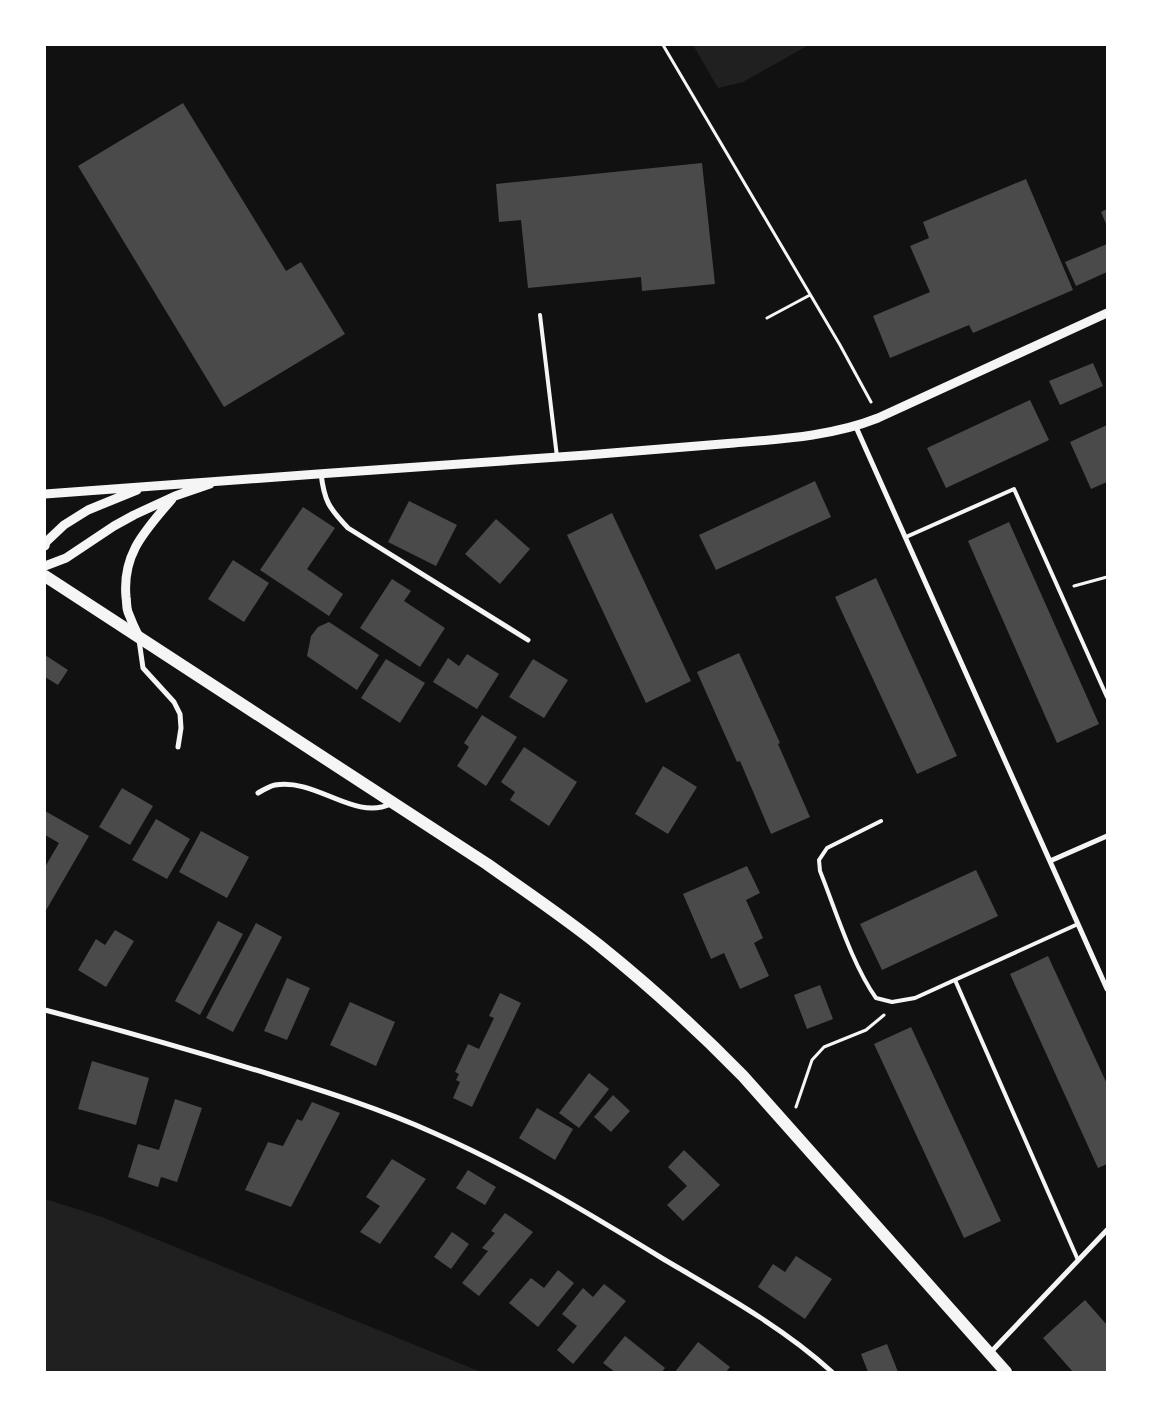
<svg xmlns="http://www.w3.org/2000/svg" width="1152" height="1417" font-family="Inter,sans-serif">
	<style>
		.green { fill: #202020 }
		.building { fill: #4a4a4a }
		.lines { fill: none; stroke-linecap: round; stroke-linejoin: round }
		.path { stroke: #f5f5f5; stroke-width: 3 }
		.service { stroke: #f5f5f5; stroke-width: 4 }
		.minor { stroke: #f5f5f5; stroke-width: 5 }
		.tertiary { stroke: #f5f5f5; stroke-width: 9 }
		.primary { stroke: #f5f5f5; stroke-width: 12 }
	</style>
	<rect width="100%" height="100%" fill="#111"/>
	<path class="green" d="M693,45H809L743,82L718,88Z
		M45,1199L102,1217L481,1372H45Z"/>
	<path class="building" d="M183,103L286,271L301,262L345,334L224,407L78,166Z
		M702,163L715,284L642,291L641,277L528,288L521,220L499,222L496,184Z
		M1026,179L1073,290L973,333L969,325L890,358L873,316L930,292L910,246L929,238L923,222Z
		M1107,209V226L1101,212Z
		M1107,244V272L1076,286L1065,262Z
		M1093,363L1103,386L1060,405L1049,381Z
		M1030,400L1049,440L946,488L927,448Z
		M1107,425V482L1091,489L1070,442Z
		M815,481L831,517L716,570L699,535Z
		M409,501L457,525L436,566L388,542Z
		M303,507L335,528L307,569L343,594L329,616L260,570Z
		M612,513L691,681L646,703L567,535Z
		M496,519L530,549L500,584L465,554Z
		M1009,522L1099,724L1057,743L968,541Z
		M233,560L269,583L244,622L208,599Z
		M876,578L957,756L917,774L835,597Z
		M392,579L411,591L404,601L445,628L420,667L360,628Z
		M329,622L379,655L357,690L307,656L311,636L318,627Z
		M739,653L780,743L778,744L810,817L771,834L740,761L737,762L697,672Z
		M467,654L499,674L477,709L433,682L448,658L459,666Z
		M45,655L68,670L58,685L45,677Z
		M386,659L425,683L400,723L361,698Z
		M533,659L568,680L544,718L509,697Z
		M482,715L517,737L486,786L457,766L469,747L464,743Z
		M524,747L577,782L549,826L510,800L515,792L501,782Z
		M663,766L697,787L668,834L635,814Z
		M122,788L153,806L130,845L99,827Z
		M45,811L89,836L45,912V867L59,843L45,835Z
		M156,819L190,839L167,879L132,860Z
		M201,831L249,857L227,898L179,872Z
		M747,866L760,893L746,900L763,938L754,943L769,976L740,989L724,953L711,959L683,894Z
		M976,870L998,916L882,970L860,924Z
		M218,921L243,934L200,1015L175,1001Z
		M256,923L282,937L233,1032L206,1018Z
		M115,930L134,941L106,987L78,970L96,939L105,945Z
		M1048,956L1107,1084V1164L1098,1168L1010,974Z
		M287,978L310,988L287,1040L264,1031Z
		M820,985L833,1019L807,1029L794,995Z
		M500,993L521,1003L472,1107L453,1098L460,1082L456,1080L459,1074L455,1072L468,1044L479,1049L494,1018L489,1016Z
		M350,1002L395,1022L376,1066L330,1045Z
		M911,1027L1001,1221L964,1238L874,1044Z
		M92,1061L149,1078L136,1125L78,1109Z
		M589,1073L609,1089L579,1128L559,1113Z
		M613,1095L630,1111L611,1132L594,1117Z
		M175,1099L202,1108L177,1182L161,1177L158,1187L128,1177L138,1144L159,1150Z
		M312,1102L340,1113L291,1207L245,1190L268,1142L283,1146L297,1119L302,1121Z
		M537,1108L573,1129L555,1160L519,1138Z
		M684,1150L720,1185L683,1221L667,1205L687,1186L668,1167Z
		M392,1159L426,1179L380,1244L360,1232L380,1206L366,1197Z
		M468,1170L496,1187L485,1205L456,1188Z
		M505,1213L533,1232L479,1296L462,1283L488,1251L482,1248L495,1233L491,1231Z
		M452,1232L469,1244L451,1269L434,1257Z
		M796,1256L832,1279L805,1319L758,1287L773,1264L785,1272Z
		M558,1270L574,1283L538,1327L509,1303L531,1278L544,1288Z
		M604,1284L626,1301L573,1364L557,1350L577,1326L562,1314L583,1288L593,1297Z
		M1085,1300L1107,1325V1372H1073L1043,1338Z
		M625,1336L665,1368L662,1372H615L603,1363Z
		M698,1342L730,1367L726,1372H675Z
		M887,1344L898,1372H868L861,1354Z"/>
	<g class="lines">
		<path class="path" d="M663,45L840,345L871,402
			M767,318L810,295
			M1074,586L1107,577
			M796,1107L812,1060L824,1047L866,1030L884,1015"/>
		<path class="service" d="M540,315L557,457
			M906,537L1014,489L1107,697
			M881,821L827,848L819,860L820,871C836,911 852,964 876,998L892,1002L915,998L1078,924
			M955,980L1078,1260"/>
		<path class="minor" d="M856,427L1107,989
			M321,473C324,501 329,508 348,528L528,640
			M139,640L143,668L174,702L180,714L181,728L178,747
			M258,793C263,790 270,786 275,785C317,778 353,821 391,804
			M1050,861L1107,836
			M45,1010C120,1030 194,1051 269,1074C324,1091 381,1109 434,1133C514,1168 590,1214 665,1260C721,1293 784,1328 832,1372
			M990,1353L1107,1230"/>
		<path class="tertiary" d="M45,494C226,480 406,468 587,455C636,451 685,447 734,443C782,439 833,436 878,418L1107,313
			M45,546L46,542L64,525L88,510L137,490
			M45,566L66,558L114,526L134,515L175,496L210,484
			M139,637C135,629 131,620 128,612C126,607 127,602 126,597C122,553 146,530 172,499"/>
		<path class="primary" d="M45,576L487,864C525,891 564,917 600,946C651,987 698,1030 743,1076L1006,1372"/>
	</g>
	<rect width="1152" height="1417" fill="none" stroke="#ffffff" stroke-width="92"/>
</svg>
